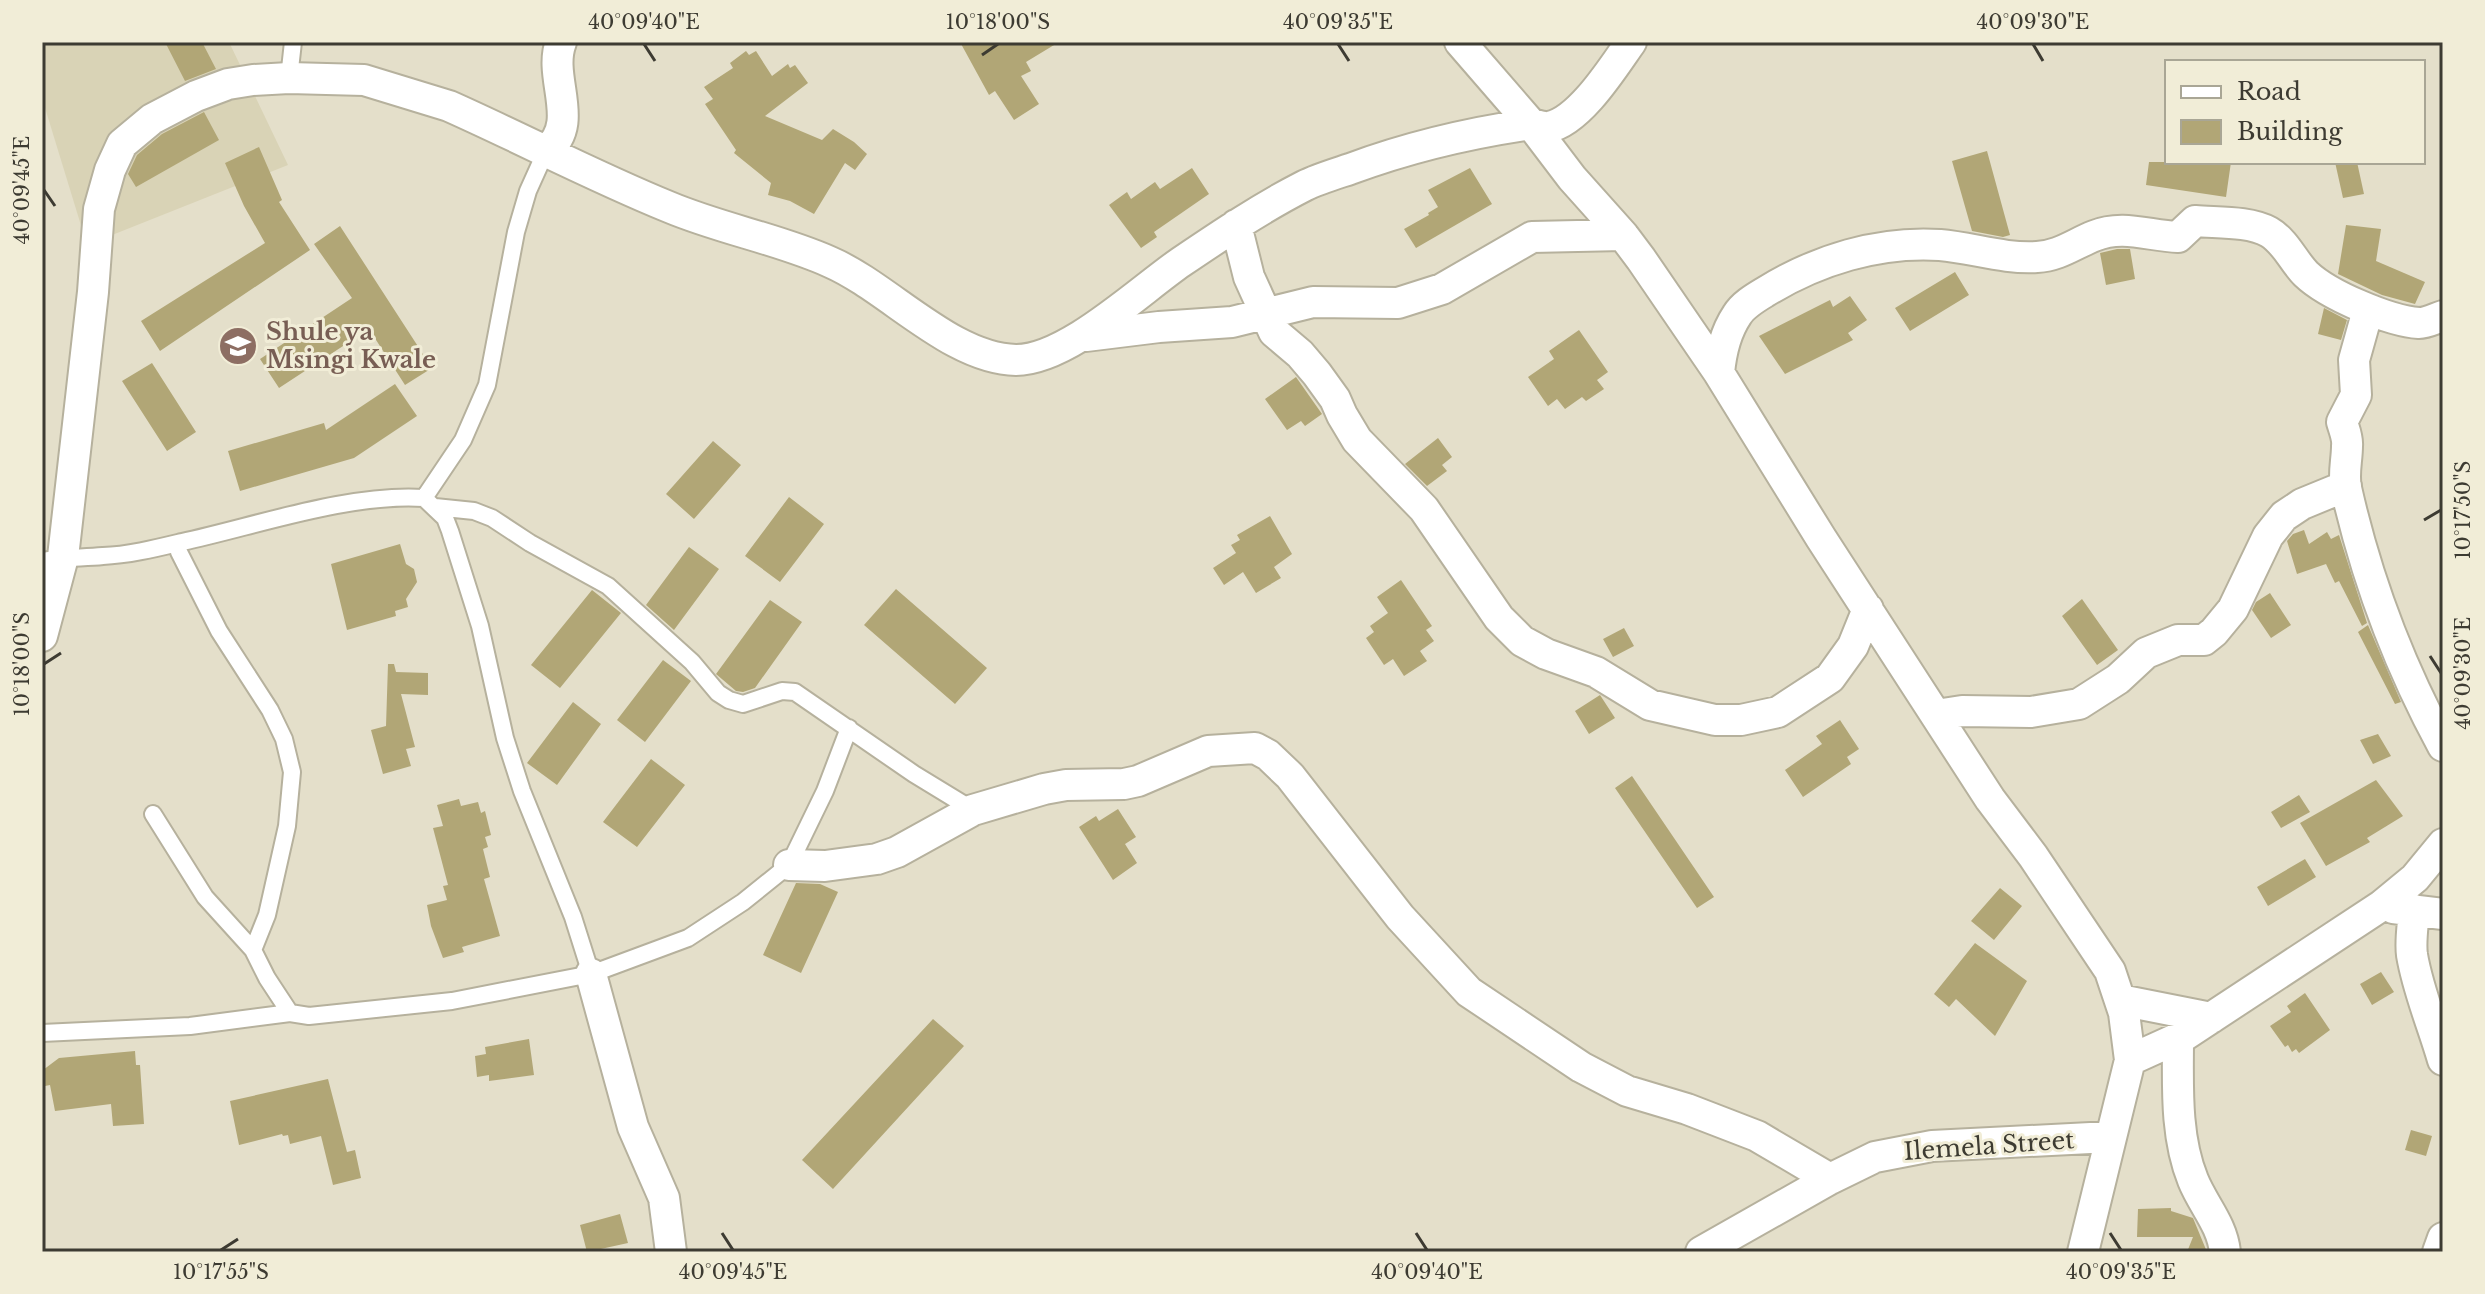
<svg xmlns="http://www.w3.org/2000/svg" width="2485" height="1294" font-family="'Libre Baskerville',serif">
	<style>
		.built { fill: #d9d3b6 }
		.building { fill: #b1a676 }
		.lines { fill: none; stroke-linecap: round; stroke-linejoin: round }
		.service-casing { stroke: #b6b19d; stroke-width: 20 }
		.minor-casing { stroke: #b6b19d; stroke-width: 34 }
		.service { stroke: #fff; stroke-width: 16 }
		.minor { stroke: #fff; stroke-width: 30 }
		.ticks { fill: none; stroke: #3d3b32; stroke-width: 3 }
		.labels { text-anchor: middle; stroke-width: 6; stroke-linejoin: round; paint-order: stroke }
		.education-label { font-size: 24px; font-weight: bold; fill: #785e54; stroke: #f1edd7; text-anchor: start }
		.street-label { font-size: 24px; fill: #3d3b32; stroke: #f1edd7 }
		.neatline { fill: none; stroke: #3d3b32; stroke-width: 3 }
		.ticks-label { font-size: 20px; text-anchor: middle; fill: #3d3b32 }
	</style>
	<rect width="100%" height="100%" fill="#e4dfca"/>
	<path class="built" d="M42,42H229L288,165L87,245L42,98Z"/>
	<path class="building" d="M165,42H202L216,69L185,81Z
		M960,42H1059L1026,62L1031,71L1021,76L1039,104L1014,120L995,91L989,95Z
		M746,51L749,55L756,51L772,76L788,64L790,68L795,65L808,83L765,116L822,140L833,129L854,142L867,154L855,170L845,163L814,214L790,201L768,195L771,183L734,153L736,150L705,104L713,99L704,87L733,68L730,63Z
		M204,112L219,140L136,187L128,174L137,155L162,134Z
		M259,147L282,200L279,202L310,250L160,351L141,321L265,243L244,206L225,163Z
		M1987,151L2010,235L2003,237L1972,231L1952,161Z
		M2149,162H2231L2226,197L2146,185Z
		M2335,162H2357L2364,194L2343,198Z
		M1192,168L1209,194L1154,232L1157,237L1141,248L1109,205L1127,192L1131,199L1155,182L1160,189Z
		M1470,168L1492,204L1416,248L1404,229L1429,215L1428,213L1438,207L1428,190Z
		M2346,225L2381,229L2376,261L2425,282L2415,304L2382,295L2338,274Z
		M340,226L432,368L405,385L369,329L279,388L260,359L352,298L314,244Z
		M2117,249H2130L2135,279L2106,285L2100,253Z
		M1955,272L1969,295L1910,331L1895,308Z
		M1850,296L1867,320L1848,333L1853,340L1785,374L1759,336L1830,300L1833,307Z
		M2324,308L2347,320L2341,340L2318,334Z
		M1579,330L1608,372L1597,380L1604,389L1586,401L1582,397L1565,409L1557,399L1548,406L1528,377L1554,359L1549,351Z
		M152,363L196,432L167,451L122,381Z
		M1296,377L1322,414L1305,426L1301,421L1287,430L1265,399Z
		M395,384L417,416L354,458L240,491L228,451L324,423L326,430Z
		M1438,438L1452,457L1442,465L1447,471L1427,486L1405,464Z
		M713,441L741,465L694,519L666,494Z
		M789,497L824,524L780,582L745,556Z
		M1270,516L1292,554L1274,567L1281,578L1256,593L1243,572L1224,585L1213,568L1236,553L1231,545L1240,540L1237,535Z
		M2304,530L2309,544L2327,532L2331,539L2339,535L2367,623L2362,626L2339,581L2335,583L2326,564L2297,574L2287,541L2293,534Z
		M400,544L406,564L414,569L417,582L406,599L408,607L395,611L396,616L347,630L331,564Z
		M689,547L719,569L674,630L646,605Z
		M1401,580L1432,626L1426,630L1434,641L1420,651L1427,661L1404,676L1393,659L1384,665L1366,638L1374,632L1370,626L1388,613L1377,597Z
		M896,589L987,668L955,704L864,625Z
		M592,590L621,613L560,688L531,665Z
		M2270,593L2291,625L2271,638L2252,610L2256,602Z
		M2082,599L2118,650L2097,665L2062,616Z
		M770,600L802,622L755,688L743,692L736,691L716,674Z
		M2368,625L2401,702L2395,704L2358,632Z
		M1624,628L1634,646L1613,657L1603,639Z
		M663,660L691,681L645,742L617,720Z
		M388,664H394L396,672L428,673V695L401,694L415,747L406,749L411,766L383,774L371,730L386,726Z
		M1600,695L1615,718L1589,734L1575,711Z
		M573,702L601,724L557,785L527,763Z
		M1840,720L1859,749L1847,757L1851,764L1803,797L1785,770L1822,744L1816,736Z
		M2378,734L2391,756L2373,764L2360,740Z
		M651,759L685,785L637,847L603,822Z
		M1632,776L1714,897L1697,908L1615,788Z
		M2376,780L2403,816L2367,838L2370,842L2326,866L2300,823Z
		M2299,795L2310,812L2281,828L2271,812Z
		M459,799L461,806L478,802L481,813L485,811L491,835L485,837L488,847L483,849L490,877L484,879L500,936L462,947L464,952L443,958L431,926L427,905L447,900L443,886L448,885L433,828L443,826L437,805Z
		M1118,809L1136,837L1125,844L1137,863L1113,880L1079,827L1096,816L1099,821Z
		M2305,859L2316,877L2268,906L2257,887Z
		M796,883L820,884L838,892L801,973L763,955Z
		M2000,888L2022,906L1994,940L1971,921Z
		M1975,943L2027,981L1995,1036L1956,999L1949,1007L1934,994Z
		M2381,972L2394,992L2372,1005L2360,984Z
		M2305,993L2330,1030L2299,1053L2296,1049L2292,1052L2288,1045L2285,1047L2270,1026L2291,1012L2287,1006Z
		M933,1019L964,1046L833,1189L802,1160Z
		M529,1039L534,1075L489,1081V1075L477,1077L475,1056L486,1054L485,1047Z
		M135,1051L136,1065H140L144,1124L113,1126L111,1104L55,1111L50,1085L45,1086L43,1070L59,1058Z
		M328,1079L347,1152L355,1150L361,1178L333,1185L321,1136L290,1144L288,1135L283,1136L282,1134L239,1145L230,1101Z
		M2411,1130L2432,1136L2426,1156L2405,1150Z
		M2171,1208V1211L2193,1218L2207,1252H2187L2193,1237H2137L2138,1209Z
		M620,1214L628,1243L587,1252L580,1225Z"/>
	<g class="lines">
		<g class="service-casing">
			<path id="service" d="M289,78L293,42
				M424,498L463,440L487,385L516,232L528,191L546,151
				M435,507L474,511L492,518L530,543L608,586L692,662L718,693L729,700L743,704L782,691L795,692L914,774L973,810
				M179,552L219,631L270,710L284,739L292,772L287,826L267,915L253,950
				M42,561C63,557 82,558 103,556C129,555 157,548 182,542C256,526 349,493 424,498L445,518L450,531L480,626L505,738L522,791L573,917L591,974
				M153,814L205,897L253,950L267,978L290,1013
				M42,1033L190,1026L290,1013L309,1016L452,1001L591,974L688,938L743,902L789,865L825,791L849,728"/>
		</g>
		<g class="minor-casing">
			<path id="minor" d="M1460,42L1531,124L1572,178L1623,235L1641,259L1719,373L1821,538L1990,799L2033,856L2110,971L2124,1013L2130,1060L2083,1252
				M546,151C582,123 547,78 561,42
				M1236,225L1249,277L1274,332L1300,354L1317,374L1335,399L1342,415L1357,440L1424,509L1499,618L1522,641L1546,654L1596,672L1650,705L1715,720H1741L1778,712L1830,678L1853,646L1868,609
				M2368,310L2354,360L2356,395L2342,422C2344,429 2348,438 2347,446C2347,460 2343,474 2346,488C2366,577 2400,667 2443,746
				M1086,336L1159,327L1232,322L1313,302L1398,303L1442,289L1532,237L1623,235
				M1719,373C1721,352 1725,333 1737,315C1743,305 1755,298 1765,292C1817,260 1878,241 1940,245C1973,248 2004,259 2037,257C2059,256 2074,244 2094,236C2123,224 2149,236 2178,237L2195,221C2218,223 2249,221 2269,232C2286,242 2293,261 2306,274C2328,295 2389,321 2419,323C2427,323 2436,318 2443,316
				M42,636L63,557L93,292L99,209L110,170L122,144L152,119L196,96L228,84L253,80L289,78L364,80L449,106C523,139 595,177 669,207C721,229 779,239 830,262C888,287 951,359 1016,360C1067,360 1139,291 1181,262C1221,235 1261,208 1304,186C1318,179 1335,174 1350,169C1409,147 1469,133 1531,124C1537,125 1544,128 1549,127C1580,121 1614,66 1631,42
				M1936,715L1962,711L2031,712L2079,704L2118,679L2146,653L2178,640H2204L2214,632L2233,609L2268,536L2284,516L2302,504L2346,486
				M789,865L825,866L877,859L897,852L973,810L1044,789L1066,785L1124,784L1138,781L1208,751L1255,748L1268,755L1290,776L1400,917L1469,992L1581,1067L1627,1091L1687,1109L1757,1136L1830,1179
				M2393,908L2443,914
				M2414,910C2413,925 2410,941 2412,955C2418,991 2433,1025 2443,1060
				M591,974L633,1127L664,1198L671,1252
				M2120,1000L2211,1018
				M2178,1039C2178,1084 2175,1136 2193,1180C2203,1205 2222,1224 2225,1252
				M2130,1060L2185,1035L2381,906L2415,878L2443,844
				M1701,1252L1830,1179L1875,1157L1932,1146L2110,1137
				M2438,1252L2443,1238"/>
		</g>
		<use href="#service" class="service"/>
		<use href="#minor" class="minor"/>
	</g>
	<path class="ticks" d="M644,44L655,61M1338,44L1349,61M2033,44L2043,61M982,55L998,44M44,190L55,206M2424,520L2441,510M2430,656L2441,673M44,664L61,653M722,1233L733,1250M1416,1233L1427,1250M2110,1233L2121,1250M221,1250L238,1239"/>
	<defs>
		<g id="school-disc" transform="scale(2)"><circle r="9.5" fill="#8d6e63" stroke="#f1edd7"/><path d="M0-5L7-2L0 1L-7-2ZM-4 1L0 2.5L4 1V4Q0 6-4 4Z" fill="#fff"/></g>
	</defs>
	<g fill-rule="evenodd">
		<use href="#school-disc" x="238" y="346"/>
	</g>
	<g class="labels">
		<g class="education-label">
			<text x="266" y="340">Shule ya<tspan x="266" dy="28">Msingi Kwale</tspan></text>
		</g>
		<g class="street-label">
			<text transform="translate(1989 1146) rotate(-4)" y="8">Ilemela Street</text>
		</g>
	</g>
	<rect width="2485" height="1294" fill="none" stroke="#f1edd7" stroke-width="88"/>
	<rect x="2165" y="60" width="260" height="104" fill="#f1edd7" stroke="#a9a695" stroke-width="2"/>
	<rect x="2181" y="86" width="40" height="12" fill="#ffffff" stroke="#a9a695" stroke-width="2"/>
	<text x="2237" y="100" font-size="24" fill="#3d3b32">Road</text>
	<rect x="2181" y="120" width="40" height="24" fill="#b1a676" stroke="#a9a695" stroke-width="2"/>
	<text x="2237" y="140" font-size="24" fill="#3d3b32">Building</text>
	<rect x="44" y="44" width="2397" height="1206" class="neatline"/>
	<g class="ticks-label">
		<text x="644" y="29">40°09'40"E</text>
		<text x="998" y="29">10°18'00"S</text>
		<text x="1338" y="29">40°09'35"E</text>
		<text x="2033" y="29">40°09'30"E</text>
		<text transform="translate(22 190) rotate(-90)" y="7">40°09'45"E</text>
		<text transform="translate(2463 510) rotate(-90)" y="7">10°17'50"S</text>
		<text transform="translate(22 664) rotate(-90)" y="7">10°18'00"S</text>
		<text transform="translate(2463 673) rotate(-90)" y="7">40°09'30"E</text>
		<text x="221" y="1279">10°17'55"S</text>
		<text x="733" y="1279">40°09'45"E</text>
		<text x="1427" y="1279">40°09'40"E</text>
		<text x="2121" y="1279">40°09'35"E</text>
	</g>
</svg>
